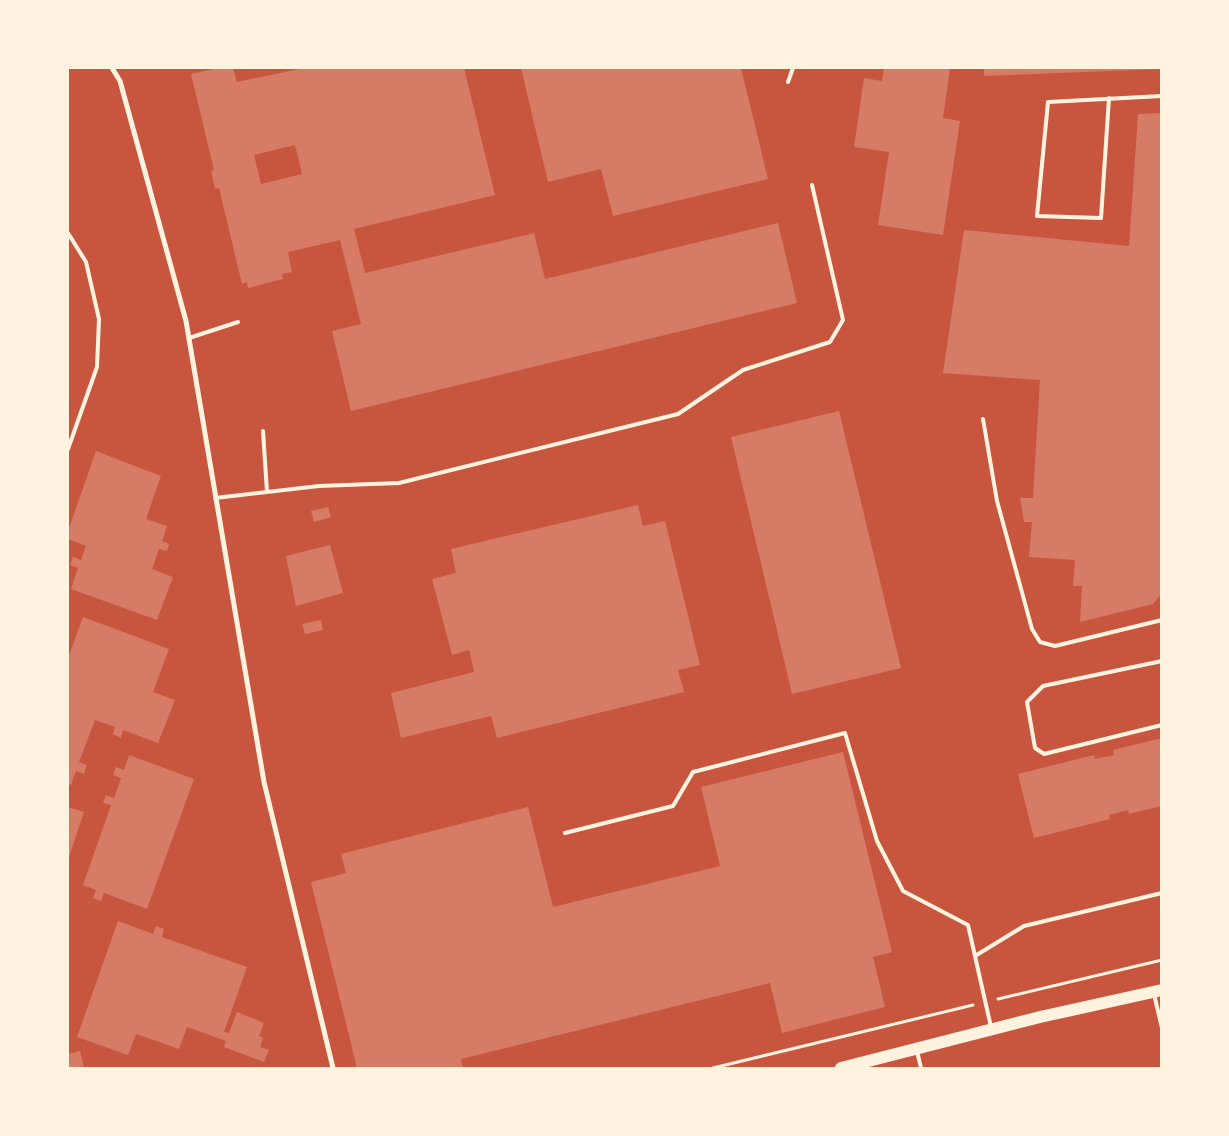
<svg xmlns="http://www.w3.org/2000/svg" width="1229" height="1136" font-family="Inter,sans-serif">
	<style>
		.building { fill: #d67c66; fill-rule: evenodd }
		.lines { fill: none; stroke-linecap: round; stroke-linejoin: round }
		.path { stroke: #fff3e0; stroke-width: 3 }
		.service { stroke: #fff3e0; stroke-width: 4 }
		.minor { stroke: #fff3e0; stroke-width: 5 }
		.primary { stroke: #fff3e0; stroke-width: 12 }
	</style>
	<rect width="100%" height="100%" fill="#c8553d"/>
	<path class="building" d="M218,68H233L237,82L304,68H464L495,195L354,229L365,273L534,233L545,279L778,223L797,303L351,411L332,331L361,324L340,240L288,252L292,272L282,274L283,279L248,288L247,282L242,284L219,188L215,189L211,171L214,170L191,74ZM295,145L302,174L261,184L254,155Z
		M521,68H741L768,179L613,216L601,169L548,182Z
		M884,68H950L943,118L960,121L943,235L878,225L889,152L854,147L864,78L882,81Z
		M984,68H1161V69L984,76Z
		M1162,113V593L1153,604L1080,622L1082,586H1073L1075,560L1029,557L1032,522H1024L1020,498H1033L1040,380L943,373L964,230L1129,246L1138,114Z
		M839,411L901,668L792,694L731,437Z
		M96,451L161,476L146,519L167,526L162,541L169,544L167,551L159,549L152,569L173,577L157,620L71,589L78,568L70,565L73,557L81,560L86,546L68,539V531Z
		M638,505L643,526L665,521L700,665L678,670L684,692L497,738L491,716L401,738L391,693L474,672L469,650L452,655L432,579L456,573L451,549Z
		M328,507L331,517L314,522L311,511Z
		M330,545L343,593L296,606L286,556Z
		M83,617L169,649L153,692L175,700L158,743L123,730L121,738L113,734L115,727L95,720L79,762L87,765L84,774L76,771L71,785L68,784V658Z
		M321,620L323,630L305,634L302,624Z
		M1162,738V806L1129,814L1128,810L1109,815L1110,819L1034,838L1018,774L1094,755L1095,759L1114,755L1113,750Z
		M843,752L892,952L873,957L885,1007L782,1033L770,983L461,1059L463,1068H357L311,882L346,873L341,854L528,807L553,907L720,866L701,787Z
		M129,755L194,779L147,909L104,893L101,901L93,898L96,890L83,885L111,805L103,803L106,795L114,798L121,778L113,775L116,767L124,770Z
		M68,807L84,812L68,860Z
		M118,921L153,934L156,926L164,929L162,937L247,967L224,1032L229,1033L237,1012L264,1023L259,1036L263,1038L260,1047L269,1050L264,1062L224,1047L226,1041L187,1027L179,1049L136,1034L128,1055L77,1037Z
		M80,1051L84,1068H68V1054Z"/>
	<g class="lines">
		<path class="path" d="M998,999L1162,960
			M713,1068L973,1005"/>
		<path class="service" d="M788,82L793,68
			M1109,98L1101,218L1037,216L1048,102L1162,96
			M68,233L86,262L99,319L97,367L68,449
			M189,338L238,322
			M983,419L997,501L1032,629L1040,642L1055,646L1162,620
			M263,431L267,492
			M215,498L319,486L399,483L678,414L743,370L830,342L843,320L812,185
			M1162,661L1043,686L1027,702L1035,748L1044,754L1162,725
			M565,833L673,806L693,772L845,733L877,841L903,891L968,925L991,1027
			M975,956L1024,926L1162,893
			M1154,994L1162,1028
			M917,1051L921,1068"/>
		<path class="minor" d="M112,68L120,81L186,321L264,782L333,1068"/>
		<path class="primary" d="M841,1068L1040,1017L1162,990"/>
	</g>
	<rect width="1229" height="1136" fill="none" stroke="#fff3e0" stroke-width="138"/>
</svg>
